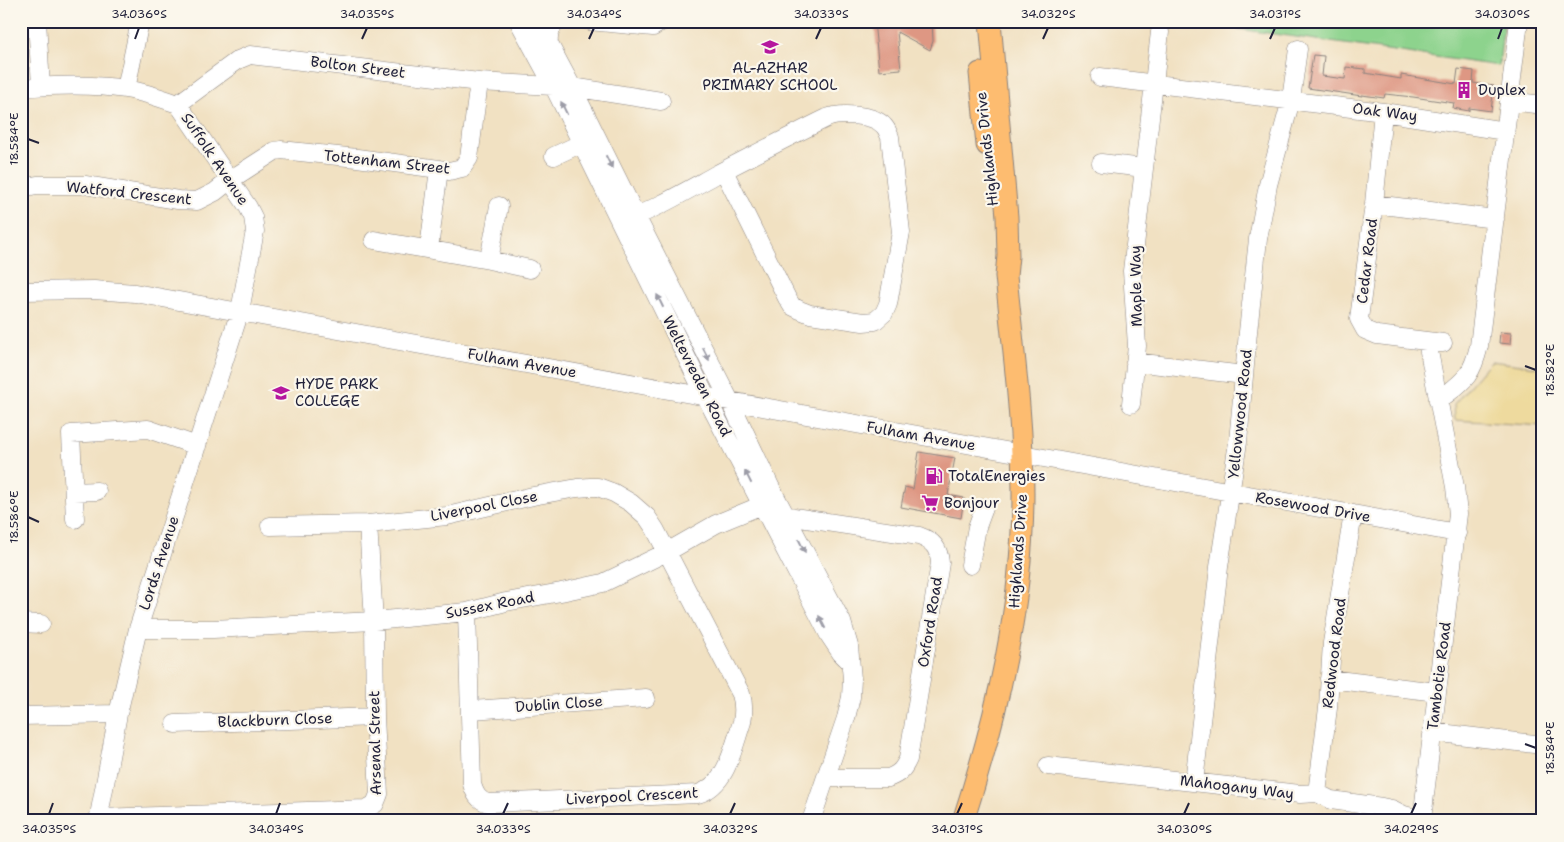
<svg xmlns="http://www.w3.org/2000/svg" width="1564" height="842" font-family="'Shantell Sans',sans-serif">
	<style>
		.green { fill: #8dd38d; stroke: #587a64 }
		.sand { fill: #eeda9e; stroke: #887e6c }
		.building { fill: #de9783 }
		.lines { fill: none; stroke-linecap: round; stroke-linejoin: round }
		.minor-casing { stroke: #8a827e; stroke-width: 19 }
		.major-casing { stroke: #8a827e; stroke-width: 23 }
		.minor { stroke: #fff; stroke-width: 18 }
		.major { stroke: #fdbc6f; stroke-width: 21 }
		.oneway { fill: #9c9ca7 }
		.ticks { fill: none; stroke: #22223b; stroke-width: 2 }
		.labels { text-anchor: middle; stroke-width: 4.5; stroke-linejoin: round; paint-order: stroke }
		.street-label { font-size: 15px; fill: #22223b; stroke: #fbf7ec }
		.poi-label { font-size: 15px; fill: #22223b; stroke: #fbf7ec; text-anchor: start }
		.neatline { fill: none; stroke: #22223b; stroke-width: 2 }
		.ticks-label { font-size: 12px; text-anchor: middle; fill: #22223b }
	</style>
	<rect width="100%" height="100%" fill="#fbf7ec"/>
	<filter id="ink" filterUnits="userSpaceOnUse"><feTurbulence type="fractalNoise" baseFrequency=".02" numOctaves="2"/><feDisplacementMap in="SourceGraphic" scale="10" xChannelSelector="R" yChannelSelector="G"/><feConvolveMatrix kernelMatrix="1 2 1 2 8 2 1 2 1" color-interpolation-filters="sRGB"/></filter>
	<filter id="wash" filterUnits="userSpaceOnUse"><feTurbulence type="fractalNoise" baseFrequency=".0096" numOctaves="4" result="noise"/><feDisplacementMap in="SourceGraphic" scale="20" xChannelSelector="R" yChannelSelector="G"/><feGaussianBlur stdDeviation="1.12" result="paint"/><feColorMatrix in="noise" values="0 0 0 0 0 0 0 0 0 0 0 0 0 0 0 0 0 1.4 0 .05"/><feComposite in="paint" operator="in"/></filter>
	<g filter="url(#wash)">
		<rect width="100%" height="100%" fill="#f1e1c2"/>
		<path class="green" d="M1183,21H1504L1499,66Z"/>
		<path class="sand" d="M1491,361L1543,368V426L1455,420L1454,404Z"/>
		<g id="blocks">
			<path class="building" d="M874,21H932L933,41L930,50L897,32L901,69L879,71Z
				M1313,55L1324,56L1322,76L1345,79L1346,67L1365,69V73L1401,79V75L1456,84L1458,69L1474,71L1473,83L1494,86L1491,111L1469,108V111L1453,108L1454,103L1413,97L1385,94L1384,98L1362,95V96L1308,88Z
				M1500,332L1511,333L1510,344L1499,343Z
				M919,452L955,458L948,495L964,498L961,518L901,507L905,487L913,489Z"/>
		</g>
	</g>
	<g filter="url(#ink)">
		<use href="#blocks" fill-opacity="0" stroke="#8a827e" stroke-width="1"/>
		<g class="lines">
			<g class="minor-casing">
				<path id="minor" d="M37,21L41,86
					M557,21C551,27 548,36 549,44L572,87L636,216L730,401L771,488L842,622L849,646L852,679L851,697L846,718L811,821
					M589,21L653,27L662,21
					M519,22L553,85L706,397L829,635L841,653L850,662
					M531,44L540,21
					M1100,77L1383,112L1505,131
					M21,88C55,85 92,84 126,89C144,92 161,98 178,104L248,207L253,217L255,231L240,311L138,629L118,714L98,821
					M126,89L139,26
					M1509,101L1543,105
					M178,104L238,60L250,55L479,82L572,87L661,101
					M1383,112L1374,204L1359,319L1365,330L1377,335L1443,343
					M554,156L582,143
					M1101,163L1144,168
					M21,188L37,185H85L178,200L197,201L215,192L230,180L275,151L281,150L357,158L439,169L449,171L462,168L469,158L479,82
					M1374,204L1495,219
					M621,222C654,210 686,191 717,174C754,155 790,136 827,118C840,113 874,114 884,126C887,129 888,133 890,137L901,232L888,304L884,313L875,321L863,322L810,314L800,310L792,306L787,298L724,171
					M374,240L489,260L530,269
					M429,249L439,169
					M489,260L499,206
					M21,291L94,290L135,293L1457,533
					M1135,362L1244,375
					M1438,401C1463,381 1471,379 1479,346L1519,21
					M1131,404L1137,346L1132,271L1160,32
					M74,492L97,491
					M75,519L71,434L148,429L197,446
					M779,520L787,516L919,536C933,541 939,548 940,563L908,759C903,770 899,774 888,778H826
					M270,526L368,524L447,516L533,496L577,488L590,487H598L614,493L631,503L647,517L655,529L741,694C744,704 744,712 742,722C733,748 727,785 698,794L488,803C478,800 475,794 472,784L467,612
					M970,565L977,527L984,508
					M21,623L41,624
					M138,629H213L374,621L467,612L506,602L561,592L603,583L667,552L716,524L772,501
					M1329,679L1437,692
					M471,710L646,698
					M21,716L118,714
					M175,724L375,717
					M1432,732L1543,745
					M1048,766L1300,794L1317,793L1331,800L1382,807L1392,809L1404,815L1426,821
					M1194,782L1219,567L1238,442L1248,332L1258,239L1268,185L1291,100L1298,49
					M1317,793L1328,708L1332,643L1353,514
					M99,818L366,809L375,804L379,794L375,717L374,621L368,524
					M1422,820L1458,514L1455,487L1427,341"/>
			</g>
			<g class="major-casing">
				<path id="major" d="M980,73L987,145
					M963,821C997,716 1023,605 1023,494C1023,421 1013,348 1006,276L1008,256L1007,217L990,21"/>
			</g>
			<use href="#minor" class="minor"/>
			<use href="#major" class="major"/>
		</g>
		<defs><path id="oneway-solid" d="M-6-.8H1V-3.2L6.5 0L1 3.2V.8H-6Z" transform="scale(1.25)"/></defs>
		<g class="oneway">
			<use href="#oneway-solid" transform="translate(564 108) rotate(-116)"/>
			<use href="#oneway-solid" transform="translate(609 162) rotate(64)"/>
			<use href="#oneway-solid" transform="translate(660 301) rotate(-116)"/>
			<use href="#oneway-solid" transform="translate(706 354) rotate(63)"/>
			<use href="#oneway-solid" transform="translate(748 477) rotate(-117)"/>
			<use href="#oneway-solid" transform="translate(802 546) rotate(63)"/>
			<use href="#oneway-solid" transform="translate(822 622) rotate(-117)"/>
		</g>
	</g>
	<path class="ticks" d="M135,39L139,28M362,39L367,28M589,39L594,28M816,39L821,28M1043,39L1048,28M1270,39L1275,28M1498,39L1502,28M28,139L39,143M1525,366L1536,370M28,517L39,522M1525,744L1536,748M49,814L53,803M276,814L280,803M503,814L508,803M730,814L735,803M957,814L962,803M1184,814L1189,803M1411,814L1416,803"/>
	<defs>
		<g id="school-bare" transform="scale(1.35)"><path d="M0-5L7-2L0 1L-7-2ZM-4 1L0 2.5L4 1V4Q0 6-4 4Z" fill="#b5179e" stroke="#fbf7ec" stroke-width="2.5" paint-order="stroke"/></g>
		<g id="building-bare" transform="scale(1.35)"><path d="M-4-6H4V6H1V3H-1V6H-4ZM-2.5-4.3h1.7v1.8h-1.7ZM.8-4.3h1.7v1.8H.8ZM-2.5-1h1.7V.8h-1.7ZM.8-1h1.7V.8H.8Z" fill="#b5179e" stroke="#fbf7ec" stroke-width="2.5" paint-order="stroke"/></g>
		<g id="fuel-bare" transform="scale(1.35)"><path d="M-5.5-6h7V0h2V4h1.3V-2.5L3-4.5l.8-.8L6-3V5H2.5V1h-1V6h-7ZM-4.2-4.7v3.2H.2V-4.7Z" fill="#b5179e" stroke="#fbf7ec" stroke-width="2.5" paint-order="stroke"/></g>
		<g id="supermarket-bare" transform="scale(1.35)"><path d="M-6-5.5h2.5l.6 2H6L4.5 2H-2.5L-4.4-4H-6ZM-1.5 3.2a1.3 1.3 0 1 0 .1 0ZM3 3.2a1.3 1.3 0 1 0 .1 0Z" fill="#b5179e" stroke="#fbf7ec" stroke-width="2.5" paint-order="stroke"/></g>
	</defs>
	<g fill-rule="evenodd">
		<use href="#school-bare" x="770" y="47"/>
		<use href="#building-bare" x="1464" y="90"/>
		<use href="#school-bare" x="281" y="393"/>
		<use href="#fuel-bare" x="934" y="476"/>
		<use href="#supermarket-bare" x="930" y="503"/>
	</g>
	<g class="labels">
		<g class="street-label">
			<text transform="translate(358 67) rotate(7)" y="5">Bolton Street</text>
			<text transform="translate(1385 112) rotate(7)" y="5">Oak Way</text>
			<text transform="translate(987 149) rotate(-96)" y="5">Highlands Drive</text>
			<text transform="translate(215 159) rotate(56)" y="5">Suffolk Avenue</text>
			<text transform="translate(387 162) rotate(6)" y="5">Tottenham Street</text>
			<text transform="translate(129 193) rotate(6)" y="5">Watford Crescent</text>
			<text transform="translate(1367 261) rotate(-83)" y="5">Cedar Road</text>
			<text transform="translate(1136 286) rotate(-91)" y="5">Maple Way</text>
			<text transform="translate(522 363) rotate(10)" y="5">Fulham Avenue</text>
			<text transform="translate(697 376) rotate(63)" y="5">Weltevreden Road</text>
			<text transform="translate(1240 414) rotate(-84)" y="5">Yellowwood Road</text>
			<text transform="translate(921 436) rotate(10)" y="5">Fulham Avenue</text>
			<text transform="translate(484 506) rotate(-11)" y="5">Liverpool Close</text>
			<text transform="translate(1313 507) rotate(10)" y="5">Rosewood Drive</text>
			<text transform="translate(1018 551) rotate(-86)" y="5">Highlands Drive</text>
			<text transform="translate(159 563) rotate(-72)" y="5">Lords Avenue</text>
			<text transform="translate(490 605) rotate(-11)" y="5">Sussex Road</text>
			<text transform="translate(930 622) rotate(-81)" y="5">Oxford Road</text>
			<text transform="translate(1334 653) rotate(-83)" y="5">Redwood Road</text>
			<text transform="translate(1439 676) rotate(-83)" y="5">Tambotie Road</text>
			<text transform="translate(559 704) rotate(-4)" y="5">Dublin Close</text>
			<text transform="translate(275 720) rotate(-2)" y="5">Blackburn Close</text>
			<text transform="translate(375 743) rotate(-91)" y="5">Arsenal Street</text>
			<text transform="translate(1237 787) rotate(7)" y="5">Mahogany Way</text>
			<text transform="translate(632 796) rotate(-3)" y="5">Liverpool Crescent</text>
		</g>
		<g class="poi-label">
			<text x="770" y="73" text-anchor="middle">AL-AZHAR<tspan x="770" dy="17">PRIMARY SCHOOL</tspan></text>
			<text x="1478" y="95">Duplex</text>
			<text x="295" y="389">HYDE PARK<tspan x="295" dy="17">COLLEGE</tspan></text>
			<text x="948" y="481">TotalEnergies</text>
			<text x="944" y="508">Bonjour</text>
		</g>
	</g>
	<rect width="1564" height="842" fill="none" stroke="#fbf7ec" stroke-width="55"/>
	<rect x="28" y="28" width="1508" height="786" class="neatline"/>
	<g class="ticks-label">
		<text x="139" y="18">34.036°S</text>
		<text x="367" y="18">34.035°S</text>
		<text x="594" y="18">34.034°S</text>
		<text x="821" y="18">34.033°S</text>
		<text x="1048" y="18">34.032°S</text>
		<text x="1275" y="18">34.031°S</text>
		<text x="1502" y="18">34.030°S</text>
		<text transform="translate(14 139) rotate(-90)" y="4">18.584°E</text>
		<text transform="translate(1550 370) rotate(-90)" y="4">18.582°E</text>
		<text transform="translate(14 517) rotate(-90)" y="4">18.586°E</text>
		<text transform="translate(1550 748) rotate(-90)" y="4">18.584°E</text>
		<text x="49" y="833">34.035°S</text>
		<text x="276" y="833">34.034°S</text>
		<text x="503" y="833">34.033°S</text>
		<text x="730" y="833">34.032°S</text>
		<text x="957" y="833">34.031°S</text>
		<text x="1184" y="833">34.030°S</text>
		<text x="1411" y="833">34.029°S</text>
	</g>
</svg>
